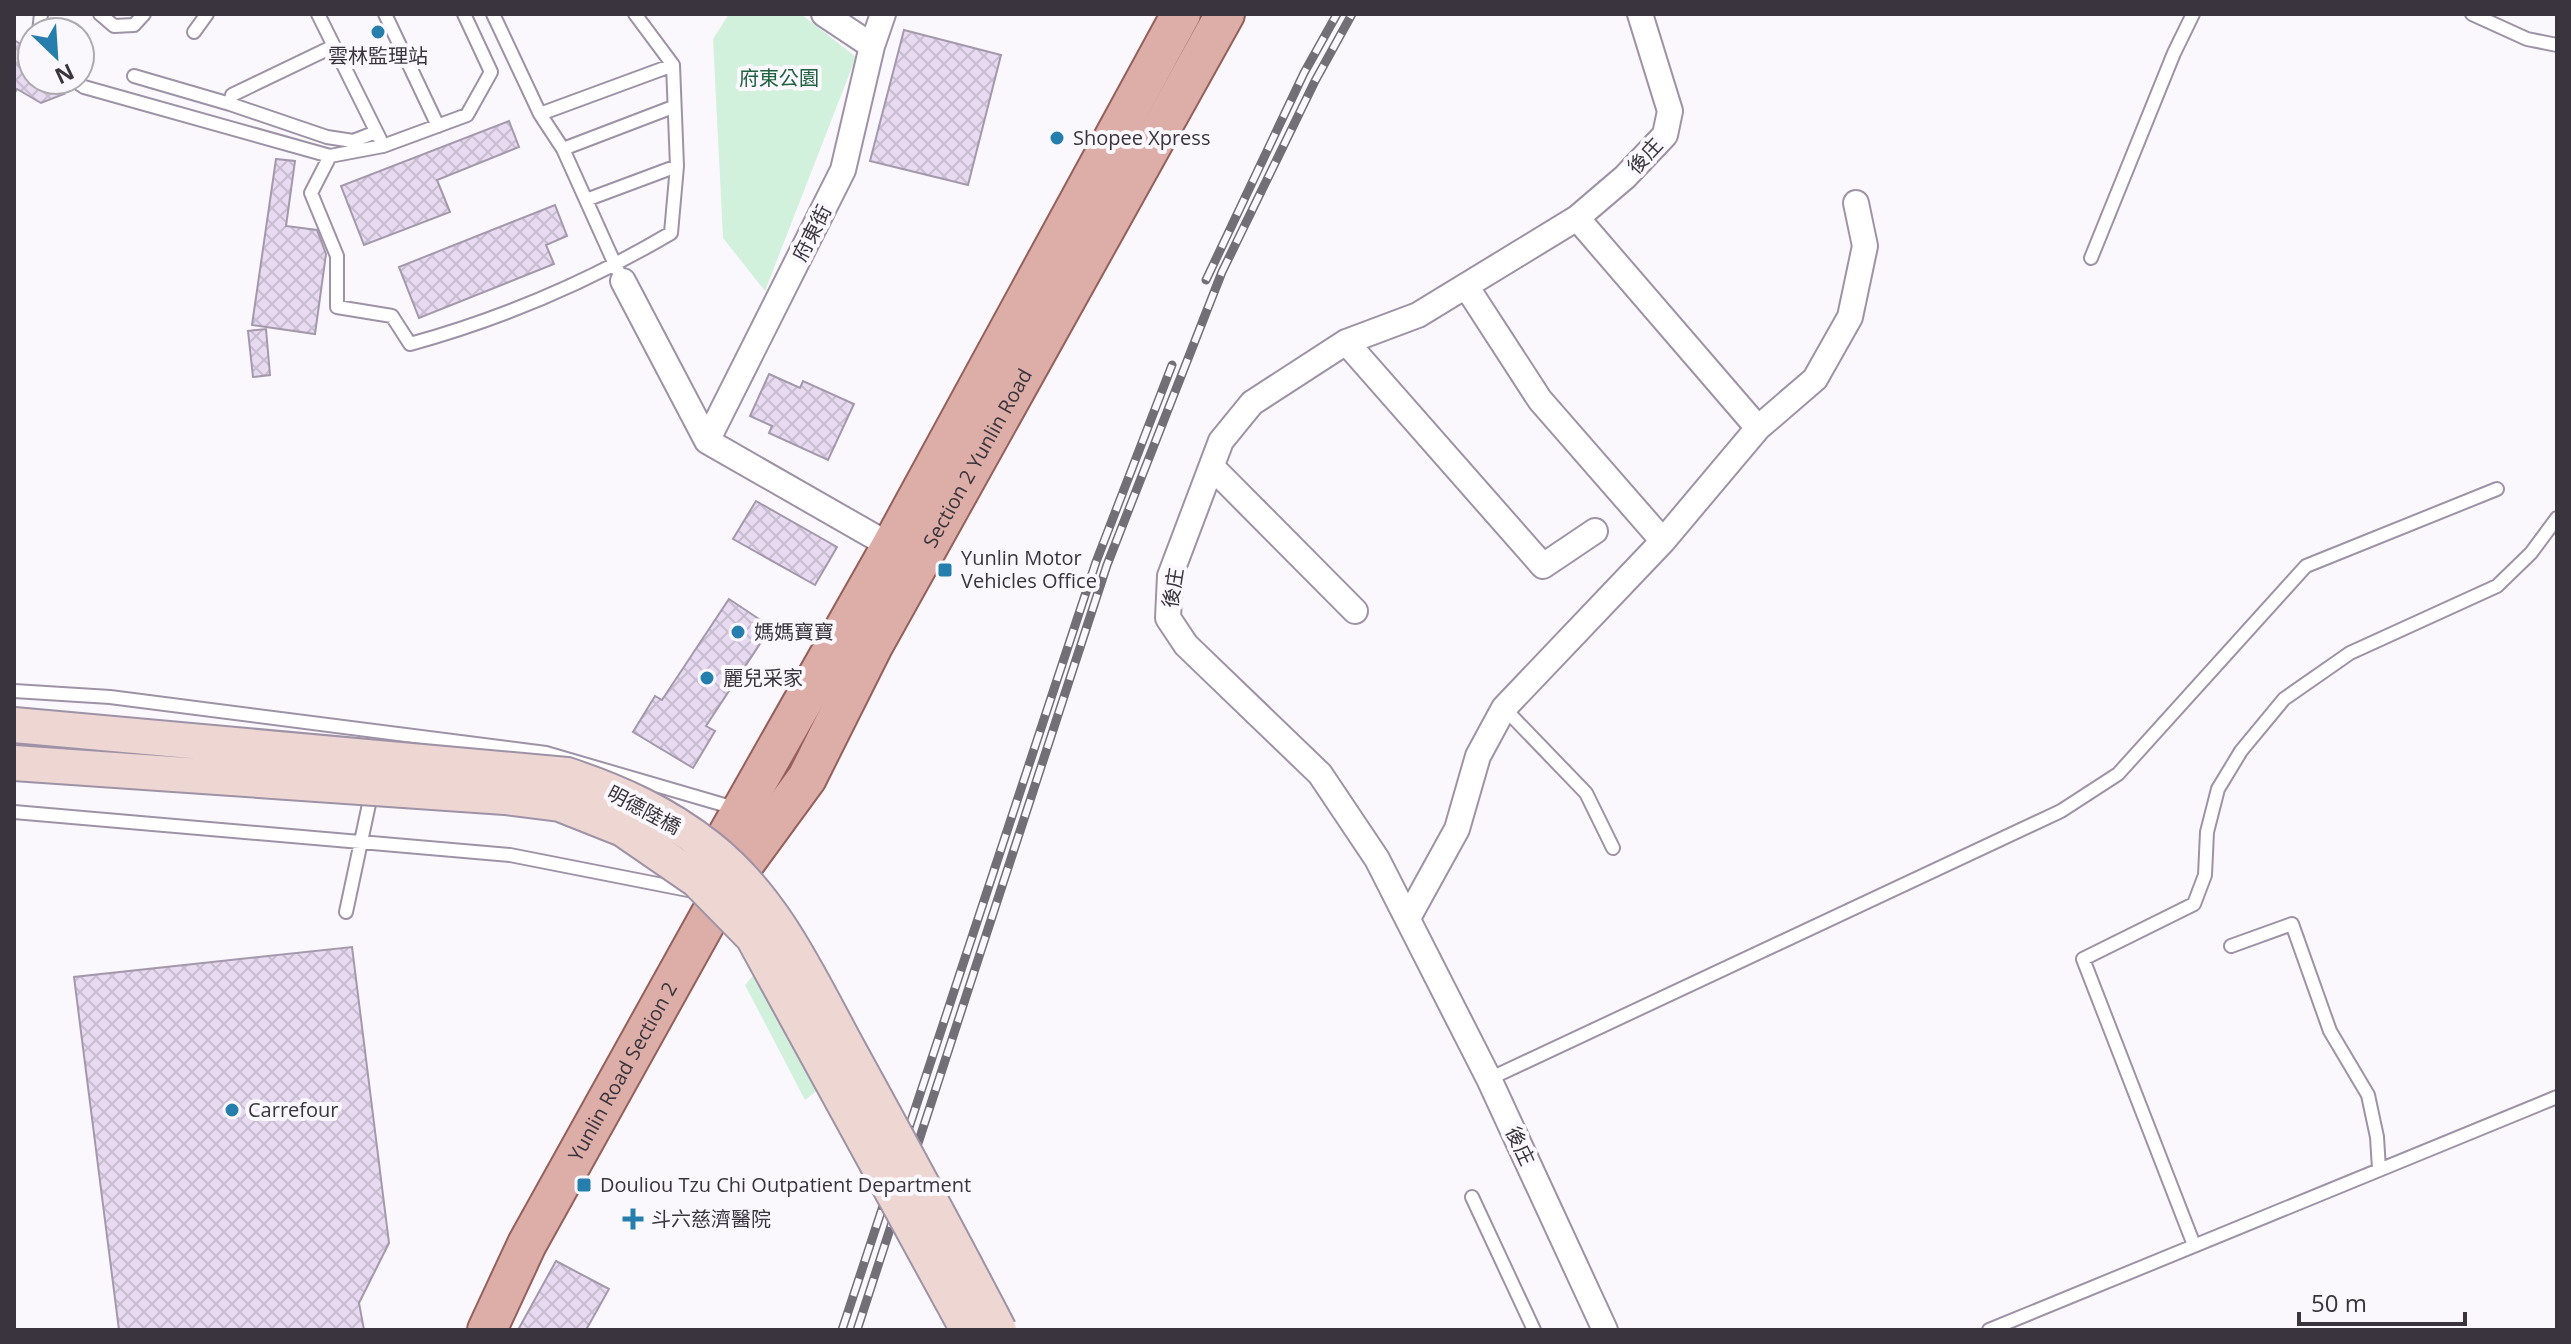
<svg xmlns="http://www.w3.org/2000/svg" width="2571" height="1344" font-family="'Open Sans','Noto Sans TC',sans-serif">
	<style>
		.park { fill: #d2f1dd }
		.building { fill: url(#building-cross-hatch); stroke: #a498ac; stroke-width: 2 }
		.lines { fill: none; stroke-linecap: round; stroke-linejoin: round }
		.lane-casing { stroke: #9e92a7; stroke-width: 16 }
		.street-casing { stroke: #9e92a7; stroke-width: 28 }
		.primary-casing { stroke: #95605c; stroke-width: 42 }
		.lane { stroke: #fff; stroke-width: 12 }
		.street { stroke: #fff; stroke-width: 24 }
		.primary { stroke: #ddada7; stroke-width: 38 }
		.rail-casing { stroke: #736f77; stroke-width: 9 }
		.rail { stroke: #faf8fc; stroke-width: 6; stroke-dasharray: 18; stroke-linecap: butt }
		.secondary-bridge-casing { stroke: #9e92a7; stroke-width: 38; stroke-linecap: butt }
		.secondary-bridge { stroke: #eed6d3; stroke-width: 34 }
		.poi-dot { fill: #267ead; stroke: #faf8fc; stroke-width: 3 }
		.labels { text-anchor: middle; stroke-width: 8; stroke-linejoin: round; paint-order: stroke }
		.poi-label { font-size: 20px; fill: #39343d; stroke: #faf8fc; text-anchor: start }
		.park-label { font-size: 20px; fill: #1e613f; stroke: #faf8fc }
		.street-label { font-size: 20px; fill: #39343d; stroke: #faf8fc }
	</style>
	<defs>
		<pattern id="building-cross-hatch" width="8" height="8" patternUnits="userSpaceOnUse" patternTransform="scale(2)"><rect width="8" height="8" fill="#e8dbf1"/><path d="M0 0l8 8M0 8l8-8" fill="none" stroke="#c8bdd0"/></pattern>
	</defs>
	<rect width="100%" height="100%" fill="#faf8fc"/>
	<path class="park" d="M729,14H801L856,57L765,291L723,238L713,39Z
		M791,932L862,1056L805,1100L745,985Z"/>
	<path class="building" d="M904,30L1001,55L968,185L870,161Z
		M14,40L32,51V62L26,73L32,80L64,94L41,103L17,89L14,94Z
		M509,121L519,147L437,180L450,212L364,245L341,186Z
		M276,159L295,161L286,226L317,230L326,254L315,334L252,325Z
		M555,205L567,236L546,245L554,264L419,318L399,267Z
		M266,329L270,375L253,377L248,331Z
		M769,374L800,388L803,381L854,404L828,460L769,433L772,426L750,416Z
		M756,501L837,547L815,585L733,539Z
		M729,599L771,627L706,726L715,731L693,768L633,732L655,696L662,700Z
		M352,947L389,1243L359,1303L364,1330H119L74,977Z
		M556,1261L609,1289L586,1330H518Z"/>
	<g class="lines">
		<g class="lane-casing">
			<path id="lane" d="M100,14L114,26L134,25L144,14
				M318,14L380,139
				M385,14L438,126
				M493,14L540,114L563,149L618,271
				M2472,14L2527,39L2557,45
				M39,32L41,14
				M194,32L207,14
				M134,76L230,104L327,137L353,141L376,132
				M74,80L84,87L330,156L383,146L467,115L491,72L464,14
				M230,104L232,95L334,46
				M540,114L673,65
				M563,149L673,107
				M330,156L311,193L337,256V307L392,316L410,344C501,319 590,281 671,233L677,166L673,65L635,14
				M586,200L677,166
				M2091,258L2174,53L2193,14
				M14,691L110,697L546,753L738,809
				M1504,708L1586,793L1613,848
				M14,812L510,855L693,891
				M346,912L372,790
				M2231,946L2292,924L2330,1031L2368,1095L2377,1137L2379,1169
				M1489,1079L2061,811L2118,774L2306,566L2497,489
				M1472,1197L1534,1330
				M2194,1245L2083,959L2194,904L2205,875L2207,832L2218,789L2241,751L2284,699L2350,653L2497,586L2531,553L2557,518
				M1989,1330L2557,1097"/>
		</g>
		<g class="street-casing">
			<path id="street" d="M824,14L872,46
				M1577,218L1758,428
				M623,281L707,441L901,552
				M1466,286L1540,400L1663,541
				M1346,342L1543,566L1595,531
				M707,441L843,170L872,46L883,14
				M1213,468L1355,611
				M1408,918L1457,829L1478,756L1504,708L1663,541L1758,428L1815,379L1850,317L1865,246L1856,203
				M1605,1330L1489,1079L1377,859L1320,774L1186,645L1168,618L1170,576L1221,441L1252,403L1346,342L1418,315L1577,218L1625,177L1665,135L1670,111L1640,14"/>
		</g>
		<g class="primary-casing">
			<g id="primary">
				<path id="s1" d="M720,897L807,778L873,646L1225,14"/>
				<path id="s2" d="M487,1330L527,1244L720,897L725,839L891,546L1181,14"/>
			</g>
		</g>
		<use href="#lane" class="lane"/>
		<use href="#street" class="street"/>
		<use href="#primary" class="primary"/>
		<g class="rail-casing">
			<path id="rail" d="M1206,280L1304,73L1337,14
				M842,1330L1096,562L1172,365
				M857,1330L1107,565L1222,272L1315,81L1352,14"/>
		</g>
		<use href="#rail" class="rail"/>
		<g class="secondary-bridge-casing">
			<path id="secondary-bridge" d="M14,725L567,775C618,792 665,813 708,847C776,900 811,982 852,1056C902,1147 951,1238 999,1330
				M14,763L505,797L560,804L623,829L697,880L753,937L968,1330"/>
		</g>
		<use href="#secondary-bridge" class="secondary-bridge"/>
	</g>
	<g class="poi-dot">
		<circle cx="378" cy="32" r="8"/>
		<circle cx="1057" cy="138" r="8"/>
		<rect x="937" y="562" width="16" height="16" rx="4"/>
		<circle cx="738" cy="632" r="8"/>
		<circle cx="707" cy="678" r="8"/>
		<circle cx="232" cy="1110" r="8"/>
		<rect x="576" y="1177" width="16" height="16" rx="4"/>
		<path d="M629 1207h8v8h8v8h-8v8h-8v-8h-8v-8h8z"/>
	</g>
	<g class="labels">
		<g class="poi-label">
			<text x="378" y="63" text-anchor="middle">雲林監理站</text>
			<text x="1073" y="145">Shopee Xpress</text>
			<text x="961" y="565">Yunlin Motor<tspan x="961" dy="23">Vehicles Office</tspan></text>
			<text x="754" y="639">媽媽寶寶</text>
			<text x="723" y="685">麗兒采家</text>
			<text x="248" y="1117">Carrefour</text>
			<text x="600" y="1192">Douliou Tzu Chi Outpatient Department</text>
			<text x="651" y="1226">斗六慈濟醫院</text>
		</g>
		<g class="park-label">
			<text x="779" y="85">府東公園</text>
		</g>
		<g class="street-label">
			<text transform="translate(1645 156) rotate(-47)" y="7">後庄</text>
			<text transform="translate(812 233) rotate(-63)" y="7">府東街</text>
			<text dy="7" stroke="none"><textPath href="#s1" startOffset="510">Section 2 Yunlin Road</textPath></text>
			<text transform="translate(1173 588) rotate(-81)" y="7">後庄</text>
			<text transform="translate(644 810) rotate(28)" y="7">明德陸橋</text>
			<text dy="7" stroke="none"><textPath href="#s2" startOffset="292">Yunlin Road Section 2</textPath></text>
			<text transform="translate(1520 1146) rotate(65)" y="7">後庄</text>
		</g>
	</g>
	<rect width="2571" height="1344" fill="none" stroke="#39343d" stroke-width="32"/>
	<g transform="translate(56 56) rotate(155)"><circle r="38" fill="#faf8fc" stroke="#adaab0" stroke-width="2"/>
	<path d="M0-6L14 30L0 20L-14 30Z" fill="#267ead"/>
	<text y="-12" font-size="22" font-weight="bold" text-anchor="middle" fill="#39343d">N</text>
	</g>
	<path d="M2299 1312v12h166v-12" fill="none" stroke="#39343d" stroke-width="4"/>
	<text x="2311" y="1312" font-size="24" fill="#39343d" stroke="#faf8fc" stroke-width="6" paint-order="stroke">50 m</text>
</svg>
